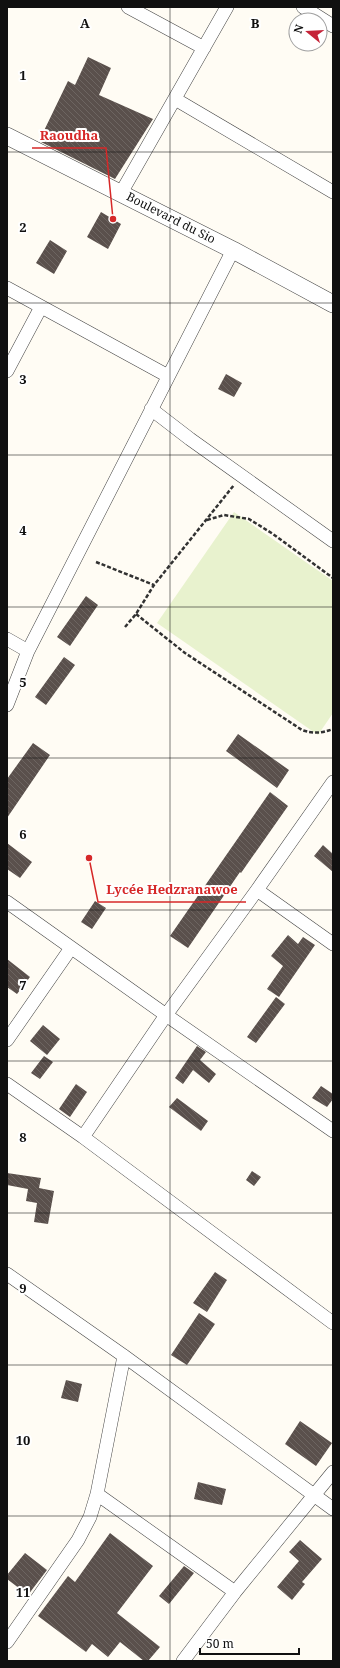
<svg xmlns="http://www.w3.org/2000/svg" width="340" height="1668" font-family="'Noto Serif',serif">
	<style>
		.pitch { fill: #e8f2ce }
		.building { fill: url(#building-back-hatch) }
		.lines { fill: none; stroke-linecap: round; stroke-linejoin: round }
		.minor-casing { stroke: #434343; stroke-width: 14 }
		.tertiary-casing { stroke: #434343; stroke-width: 18 }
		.path { stroke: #323232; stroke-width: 2.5; stroke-dasharray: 4 2; stroke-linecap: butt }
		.minor { stroke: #fff; stroke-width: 13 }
		.tertiary { stroke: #fff; stroke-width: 17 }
		.grid { fill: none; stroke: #101010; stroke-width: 1; stroke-opacity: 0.55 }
		.labels { text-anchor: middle; stroke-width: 4; stroke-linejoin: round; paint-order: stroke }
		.street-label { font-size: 12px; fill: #101010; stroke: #fff }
		.grid-label { font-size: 13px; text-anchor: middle; font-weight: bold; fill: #101010; stroke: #fff; stroke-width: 4; stroke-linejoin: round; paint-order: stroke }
		.leader { fill: none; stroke: #d62828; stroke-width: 1.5 }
		.callout-dot { fill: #d62828; stroke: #fff; stroke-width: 1.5 }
		.callout-label { font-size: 13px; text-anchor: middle; font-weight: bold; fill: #d62828; stroke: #fff; stroke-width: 4; stroke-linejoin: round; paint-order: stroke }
	</style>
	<defs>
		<pattern id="building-back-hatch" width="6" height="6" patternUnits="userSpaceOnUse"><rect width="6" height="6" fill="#5a504c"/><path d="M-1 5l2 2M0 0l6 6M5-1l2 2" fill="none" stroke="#6d6561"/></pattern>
	</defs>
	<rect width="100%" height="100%" fill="#fffcf4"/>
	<path class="pitch" d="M234,512L333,581V713L318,735L157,623Z"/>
	<path class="building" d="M88,57L111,68L99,95L153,119L115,179L39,141L68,81L75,85Z
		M101,212L121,224L108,249L87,237Z
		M50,240L67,251L54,274L36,263Z
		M226,374L242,383L234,397L218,389Z
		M86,596L98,605L70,646L57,637Z
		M64,657L75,665L46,705L35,697Z
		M238,734L289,770L277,788L226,751Z
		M33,743L50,755L7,818V779Z
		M270,792L288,806L241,873L240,872L188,948L170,936Z
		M7,843L32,862L20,878L7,869Z
		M323,845L333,854V872L314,856Z
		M95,901L106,908L92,929L81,922Z
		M288,935L298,944L303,937L315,945L279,997L267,989L283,966L271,956Z
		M7,959L30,977L17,994L7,987Z
		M276,997L285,1004L256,1043L247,1037Z
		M43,1025L60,1039L47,1055L30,1041Z
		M197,1046L206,1052L200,1060L216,1074L209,1083L193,1070L183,1084L175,1078Z
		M44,1056L53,1062L40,1079L31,1073Z
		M76,1084L87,1092L70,1117L59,1109Z
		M321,1086L333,1094V1099L327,1107L312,1098Z
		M177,1098L208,1121L201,1131L169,1107Z
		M252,1171L261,1177L254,1186L246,1180Z
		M7,1173L41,1178L39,1188L54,1191L48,1224L34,1222L37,1203L26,1201L28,1189L7,1185Z
		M215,1272L227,1280L207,1312L193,1303Z
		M199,1313L215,1324L187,1365L171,1355Z
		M66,1380L82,1384L78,1402L61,1398Z
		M300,1421L332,1443L316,1466L285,1444Z
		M198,1482L226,1489L222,1505L194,1499Z
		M110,1533L153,1566L117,1613L160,1647L148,1661H144L120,1642L108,1657L92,1644L86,1652L38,1616L68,1576L75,1582Z
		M300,1540L322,1559L302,1582L305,1584L292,1600L277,1587L299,1561L289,1552Z
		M25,1553L47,1570L28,1595L7,1579V1575Z
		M184,1566L194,1573L169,1604L159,1596Z"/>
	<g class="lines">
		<g class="minor-casing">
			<path id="minor" d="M128,7L204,48
				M303,7L333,26
				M175,99L333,192
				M121,193L227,7
				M7,288L168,376
				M7,371L41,307
				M151,409L190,439L333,541
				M7,639L28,651
				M7,705L28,651L233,250
				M257,890L333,944
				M7,902L166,1015L333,1131
				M7,1040L71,948
				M7,1084L83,1137L333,1323
				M83,1137L166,1015L257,890L333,782
				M7,1274L124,1356L333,1509
				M97,1494L235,1592
				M7,1642L78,1540L90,1517L97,1494L124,1356
				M183,1661L235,1592L333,1472"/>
		</g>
		<g class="tertiary-casing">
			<path id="tertiary" d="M7,136L233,250L333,304"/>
		</g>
		<path class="path" d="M207,520L224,515L249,519L273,534L333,578
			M96,562L154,585
			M136,614L185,653L302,730C313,734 322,733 333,729
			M125,627L136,614L154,585L234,485"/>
		<use href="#minor" class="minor"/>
		<use href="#tertiary" class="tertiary"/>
	</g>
	<path class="grid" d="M170,7V1661M7,152H333M7,303H333M7,455H333M7,607H333M7,758H333M7,910H333M7,1061H333M7,1213H333M7,1365H333M7,1516H333"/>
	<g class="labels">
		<g class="street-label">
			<text transform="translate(171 218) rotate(27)" y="4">Boulevard du Sio</text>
		</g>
	</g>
	<g class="grid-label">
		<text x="85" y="28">A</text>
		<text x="255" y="28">B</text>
		<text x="23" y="80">1</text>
		<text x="23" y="232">2</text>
		<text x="23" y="384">3</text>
		<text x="23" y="535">4</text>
		<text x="23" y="687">5</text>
		<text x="23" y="839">6</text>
		<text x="23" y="990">7</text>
		<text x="23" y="1142">8</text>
		<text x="23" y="1293">9</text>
		<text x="23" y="1445">10</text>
		<text x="23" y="1597">11</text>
	</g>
	<path class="leader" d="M113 219L106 148H32M89 858L98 902H246"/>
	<g class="callout-dot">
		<circle cx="113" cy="219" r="4"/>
		<circle cx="89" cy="858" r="4"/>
	</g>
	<g class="callout-label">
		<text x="69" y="140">Raoudha</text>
		<text x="172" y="894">Lycée Hedzranawoe</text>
	</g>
	<rect width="340" height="1668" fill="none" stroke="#101010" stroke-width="16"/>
	<g transform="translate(308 32) rotate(288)"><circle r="19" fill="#ffffff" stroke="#9f9f9f"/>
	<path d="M0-3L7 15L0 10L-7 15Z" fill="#c52438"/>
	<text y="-6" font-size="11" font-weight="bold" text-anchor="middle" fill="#101010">N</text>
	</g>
	<path d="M200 1648v6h99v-6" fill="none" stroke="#101010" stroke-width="2"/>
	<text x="206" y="1648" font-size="12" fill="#101010" stroke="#ffffff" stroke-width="3" paint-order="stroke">50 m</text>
</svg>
